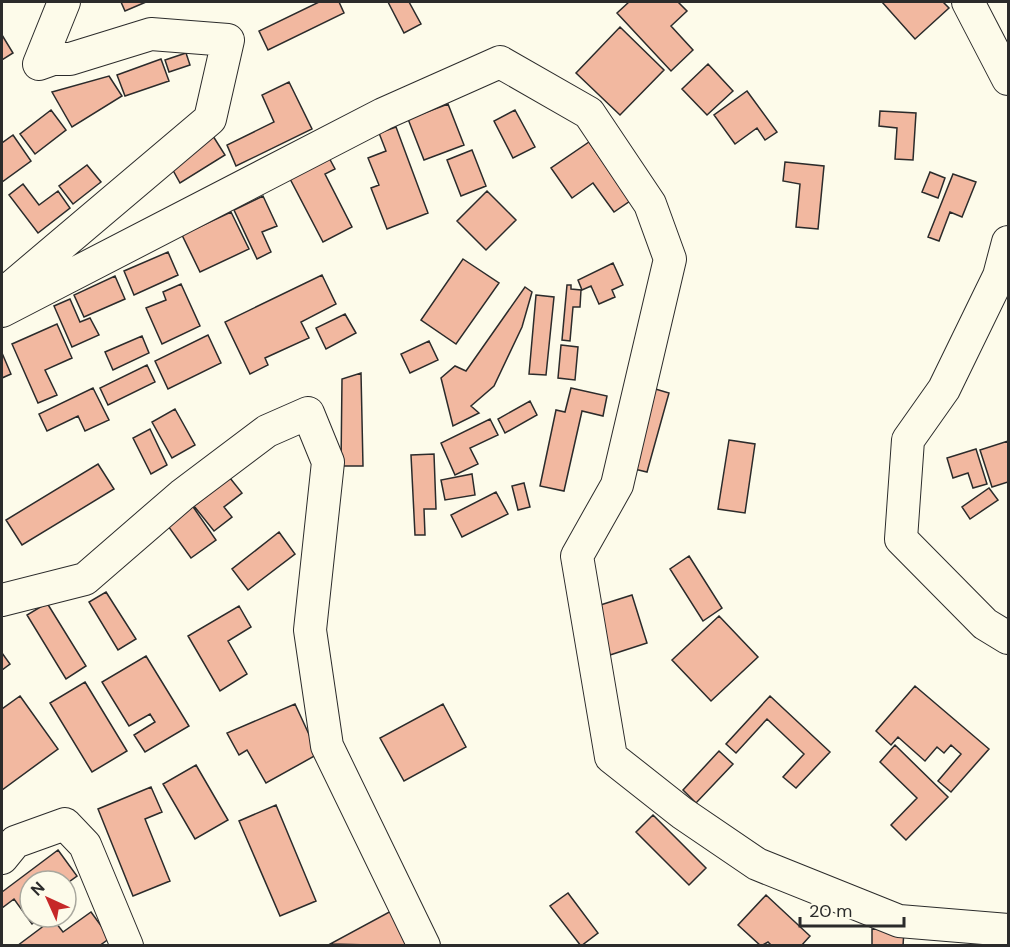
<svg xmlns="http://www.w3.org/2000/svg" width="1010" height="947" font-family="'DM Sans',sans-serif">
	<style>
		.building { fill: #f2b8a0; stroke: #2b2b2b; stroke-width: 1.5 }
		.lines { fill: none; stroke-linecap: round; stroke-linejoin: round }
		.street-casing { stroke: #2b2b2b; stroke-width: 34 }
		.street { stroke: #fdfbea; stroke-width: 32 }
	</style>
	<rect width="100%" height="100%" fill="#fdfbea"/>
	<path class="building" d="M121,2H146L125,11Z
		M319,2H339L344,13L268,50L259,31Z
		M388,2H409L421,24L404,33Z
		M629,2H678L687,11L671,26L693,50L671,71L617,13Z
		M882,2H943L949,8L915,39Z
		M620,27L664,70L620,115L576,73Z
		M2,35L13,53L2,60Z
		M186,53L190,65L169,72L165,60Z
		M161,59L169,81L125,96L117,75Z
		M708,64L733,91L707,115L682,89Z
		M109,76L122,96L72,127L52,92Z
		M289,82L312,129L236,166L227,145L274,122L262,95Z
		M747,91L777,132L765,140L757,128L735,144L714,115Z
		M448,104L464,145L424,160L408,119Z
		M51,110L66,130L35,154L20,134Z
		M515,110L535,147L513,158L494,121Z
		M880,111L916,113L913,160L895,159L897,128L879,126Z
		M396,127L428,213L387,229L371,188L379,185L368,158L386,151L379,133Z
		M13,135L31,161L2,182V143Z
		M213,136L225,155L180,183L169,163Z
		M589,142L630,201L614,212L593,183L572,198L551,168Z
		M472,150L486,186L461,196L447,160Z
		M327,154L335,169L325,174L352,227L323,242L288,175Z
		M785,162L824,166L818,229L796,227L800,184L783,181Z
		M87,165L101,182L73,204L59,186Z
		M930,172L945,178L938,198L922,192Z
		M953,174L976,182L962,217L950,212L939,241L928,237Z
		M23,184L39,205L58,191L70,208L38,233L9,195Z
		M487,191L516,220L486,250L457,221Z
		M263,196L277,226L262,232L271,252L257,259L234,210Z
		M231,212L249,249L200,272L182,235Z
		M168,252L178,275L134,295L124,271Z
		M463,259L499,283L456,344L421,320Z
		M613,263L623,285L612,290L615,297L599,304L591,286L582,290L578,280Z
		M322,275L336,304L301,322L309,338L265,358L268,365L250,374L225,322Z
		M115,276L125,299L84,317L74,295Z
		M181,284L200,326L162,344L146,308L166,300L163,292Z
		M567,285H571V289L581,290L580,307H573L570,341L562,340Z
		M525,287L532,292L522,327L494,386L471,406L479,413L453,426L441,378L455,366L466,371Z
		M536,295L554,297L546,375L529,374Z
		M70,299L80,322L90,318L99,335L72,347L54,306Z
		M345,314L356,333L326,349L316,328Z
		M57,324L72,358L45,370L57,395L38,403L12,344Z
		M208,335L221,363L168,389L155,361Z
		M142,336L149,353L113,370L105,352Z
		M429,341L438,360L410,373L401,354Z
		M561,345L578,347L575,380L558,378Z
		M2,353L11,374L2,378Z
		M147,365L155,382L108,405L100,388Z
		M361,373L363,466H341L342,379Z
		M93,388L109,420L85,431L78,416L47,431L39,414Z
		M571,388L607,396L603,416L582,411L564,491L540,486L556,410L565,412Z
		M652,388L669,393L647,472L630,468Z
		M530,401L537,415L505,433L498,419Z
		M175,409L195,445L172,458L152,422Z
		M490,419L498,435L470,448L478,464L455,475L441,443Z
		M150,429L167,465L151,474L133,438Z
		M729,440L755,444L745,513L718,509Z
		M1008,441V482L992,487L980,450Z
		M976,449L987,484L973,488L968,473L953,478L947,458Z
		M434,454L436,509H424L425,535H415L411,455Z
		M98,464L114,489L22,545L6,520Z
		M472,474L475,495L445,500L441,480Z
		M230,478L242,493L224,507L232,517L214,531L194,506Z
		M524,483L530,507L518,510L512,486Z
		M989,488L998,500L970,519L962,507Z
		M496,492L508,514L462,537L451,515Z
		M189,501L216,540L191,558L163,519Z
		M279,532L295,554L248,590L232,569Z
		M689,556L722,608L703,621L670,569Z
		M106,592L136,639L118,650L89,602Z
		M632,595L647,643L610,655L594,607Z
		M47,603L86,666L66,679L27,615Z
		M239,606L251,627L228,641L247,674L220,691L188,636Z
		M719,616L758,657L711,701L672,660Z
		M2,653L10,664L2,670Z
		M146,656L189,726L145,752L134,735L155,722L150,714L129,726L102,682Z
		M85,682L127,751L92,772L50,703Z
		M915,686L989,749L951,792L938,781L961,754L951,745L944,753L937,747L925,761L898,737L891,745L876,731Z
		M20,696L58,749L2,790V709Z
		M770,696L830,752L796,788L783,777L804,754L767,719L736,753L726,744Z
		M295,704L318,754L266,783L247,750L239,755L227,733Z
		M443,704L466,747L404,781L380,738Z
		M895,745L948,797L906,840L891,825L917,798L880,762Z
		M719,751L733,764L696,803L683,790Z
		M196,765L228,820L195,839L163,784Z
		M151,787L162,812L145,819L170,881L133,896L98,809Z
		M276,805L316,901L280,916L239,821Z
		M653,815L706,868L689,885L636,832Z
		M58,850L77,876L66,884V881H30V917H41L32,924L14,899L2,908V892Z
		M568,893L598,933L581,946L550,906Z
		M766,895L810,936L801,946H772L768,942L761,946L738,925Z
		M393,910L412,946L330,944Z
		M91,912L110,938L99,946H17L53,919L63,932Z
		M872,929L904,930L903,946H872Z"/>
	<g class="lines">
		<g class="street-casing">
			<path id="street" d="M968,2L1008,79
				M1008,242L999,276L944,389L908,440L901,539L985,624L1008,638
				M2,295L210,119L228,40L151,34L70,59H53L39,64L64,2
				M2,311L383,114L500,62L589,113L650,204L670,259L617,485L577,556L611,757L682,813L757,864L899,921L1008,930
				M2,600L85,579L182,495L267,431L308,413L328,462L310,630L327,746L424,946
				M2,858L15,842L65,824L85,845L127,946"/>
		</g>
		<use href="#street" class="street"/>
	</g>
	<rect width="1010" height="947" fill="none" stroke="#2b2b2b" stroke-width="6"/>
	<g transform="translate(48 899) rotate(315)"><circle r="28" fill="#fdfbea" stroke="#a9a89e" stroke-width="1.5"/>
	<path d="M0-4.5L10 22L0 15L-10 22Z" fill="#c62828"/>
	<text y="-9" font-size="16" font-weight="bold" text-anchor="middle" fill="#2b2b2b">N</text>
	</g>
	<path d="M800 917v9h104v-9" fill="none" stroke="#2b2b2b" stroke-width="3"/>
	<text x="809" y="917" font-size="18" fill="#2b2b2b" stroke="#fdfbea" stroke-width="4.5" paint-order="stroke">20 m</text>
</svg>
